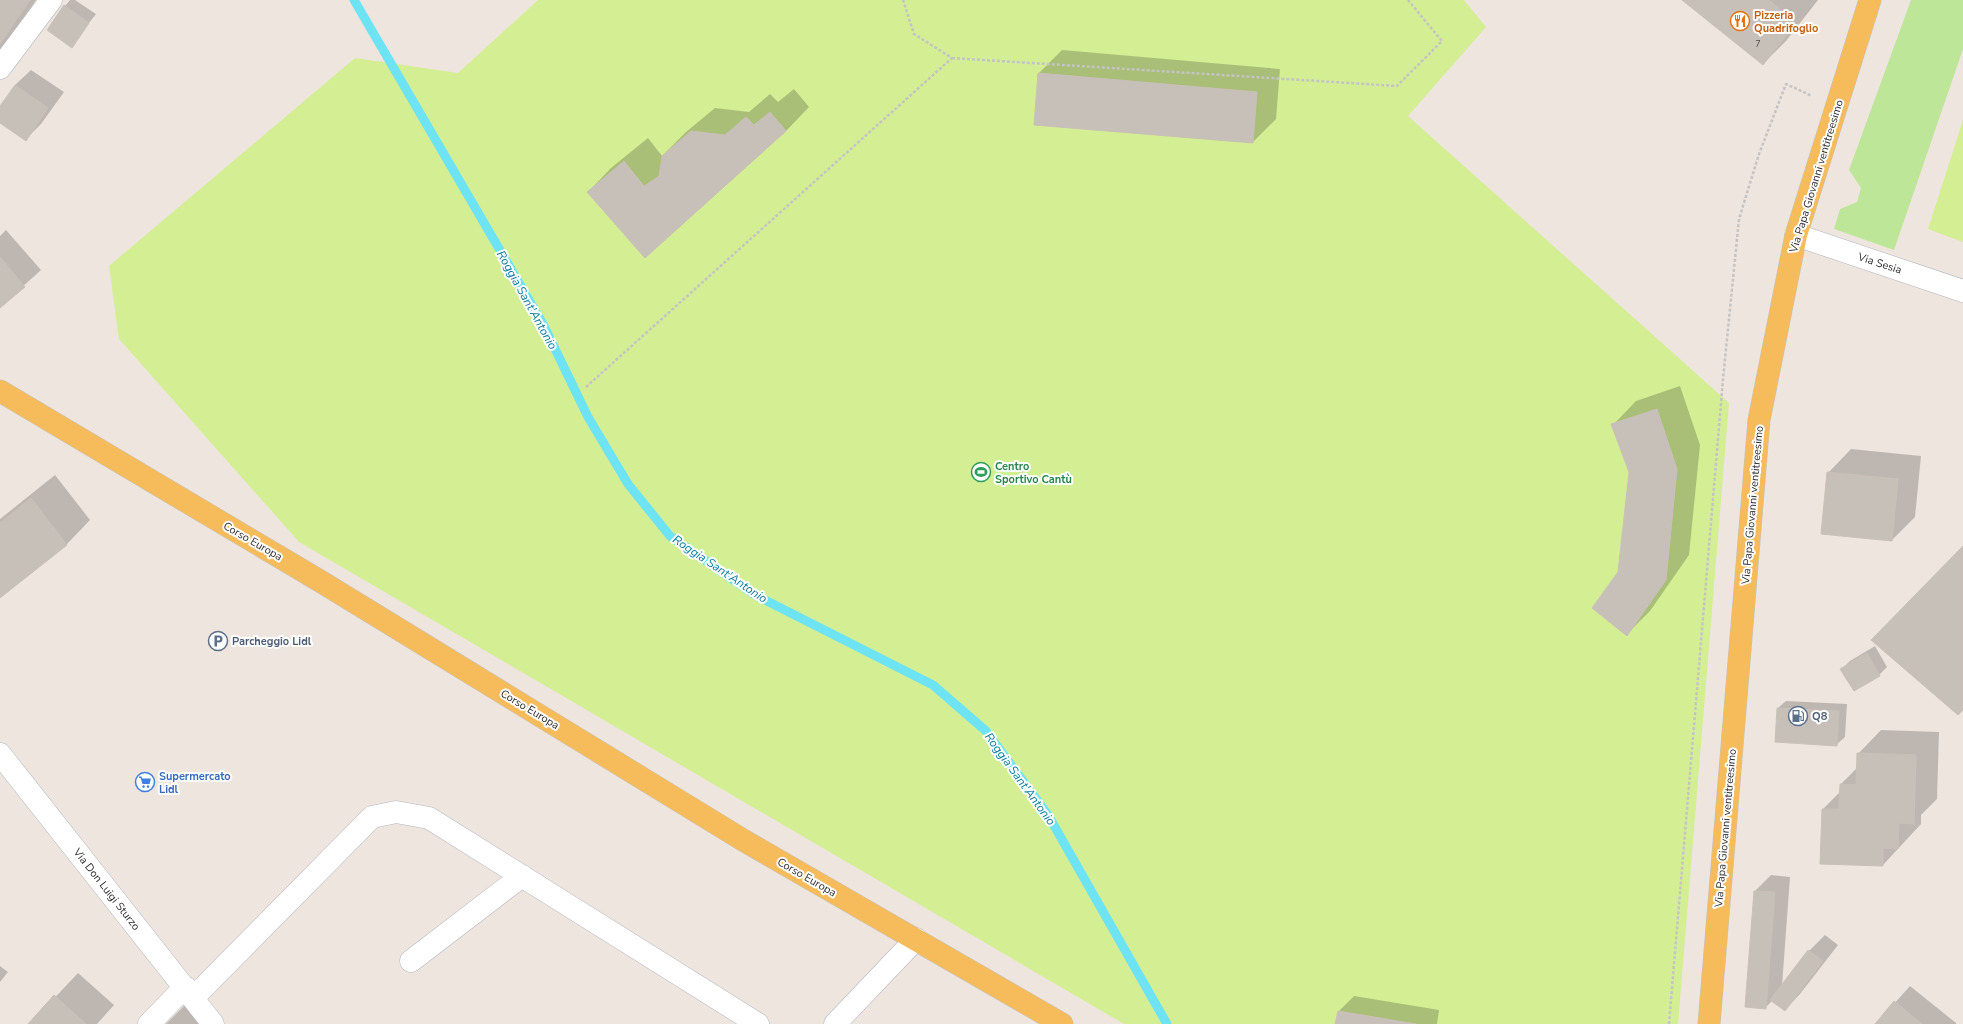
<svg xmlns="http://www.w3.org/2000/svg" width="1963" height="1024" font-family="'Nunito Sans',sans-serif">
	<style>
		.green { fill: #bee699 }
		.pitch { fill: #d4ee94 }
		.shadow { fill: #0003 }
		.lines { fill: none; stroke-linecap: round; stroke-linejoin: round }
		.stream { stroke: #6de3f3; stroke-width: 9 }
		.building { fill: #c6c0b9; stroke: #cac0b7 }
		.minor-casing { stroke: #b2b6c0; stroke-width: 23 }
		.major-casing { stroke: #c4c4c4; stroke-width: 23 }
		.path { stroke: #c4c4c4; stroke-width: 2.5; stroke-dasharray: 3 2; stroke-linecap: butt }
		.minor { stroke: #fff; stroke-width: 22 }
		.major { stroke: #f6bc5b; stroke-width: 22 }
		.labels { text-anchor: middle; stroke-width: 4; stroke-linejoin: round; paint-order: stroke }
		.number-label { font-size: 9px; fill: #52514f }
		.food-label { font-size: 11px; font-weight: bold; fill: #c56008; stroke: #fff; text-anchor: start }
		.street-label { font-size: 11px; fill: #2c2c2c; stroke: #fff }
		.leisure-label { font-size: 11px; font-weight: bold; fill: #27864d; stroke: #fff; text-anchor: start }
		.service-label { font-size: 11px; font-weight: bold; fill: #4e5e75; stroke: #fff; text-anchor: start }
		.shop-label { font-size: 11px; font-weight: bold; fill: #366cbe; stroke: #fff; text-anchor: start }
		.water-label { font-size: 12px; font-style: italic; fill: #087e9d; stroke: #fff }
	</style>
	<rect width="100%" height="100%" fill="#eee5de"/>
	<path class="green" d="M1911,0H1963V49L1894,250L1834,229L1840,209L1857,202L1861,188L1849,170Z"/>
	<path class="pitch" d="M538,0H1464L1486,27L1408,116L1729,403L1678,1024H1124L299,542L119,339L109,266L355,58L458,73Z
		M1963,120V242L1928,229Z"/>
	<path class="shadow" d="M0,0H36L0,54Z
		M70,0H75L96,14L71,46L65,6Z
		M1683,0H1818L1786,41L1763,64Z
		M1062,50L1280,69L1276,119L1253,142L1039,73Z
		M31,70L64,92L41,124L25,140L0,122V108L15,85Z
		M794,89L809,107L786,131L645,257L588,192L611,168L648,138L662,156L686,132L715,108L749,112L770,94L778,102Z
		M6,230L41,270L0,307V236Z
		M1680,386L1700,445L1689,555L1650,611L1627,634L1619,572L1630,472L1613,425L1636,401Z
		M1851,449L1921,456L1915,517L1892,540L1828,473Z
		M55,475L90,520L67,544L0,597V519Z
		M1875,646L1887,667L1879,675L1842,669L1850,661Z
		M1786,701L1847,704L1845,737L1837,744L1778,708Z
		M1881,730L1939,732L1937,799L1921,815V824L1883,865L1821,863L1823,809L1841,791V784L1857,768L1858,754Z
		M1771,875L1790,877L1782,986L1809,951L1825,935L1838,945L1800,994L1785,1010L1773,1000L1765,1008L1755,891Z
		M0,966L8,972L0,982Z
		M78,973L114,1005L97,1024H30Z
		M1910,986L1956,1023V1024H1876Z
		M1354,996L1439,1010L1437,1024H1337L1338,1012Z
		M186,1004L205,1024H166Z"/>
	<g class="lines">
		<path class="stream" d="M354,0L543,324L588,417L628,484L670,536L755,595L933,685L986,731L1048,815L1167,1024"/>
	</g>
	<path class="building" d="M0,0H30L0,44Z
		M1682,0H1769L1796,23L1763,65Z
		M64,5L89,23L72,48L47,30Z
		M1038,73L1257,92L1253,143L1034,125Z
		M15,85L48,108L26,141L0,123V106Z
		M770,112L786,131L645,258L587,192L624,161L644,186L659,176L662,156L691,131L725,135L746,117L754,125Z
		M0,257L25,287L0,308Z
		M1657,409L1677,469L1666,580L1627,636L1592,608L1618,572L1629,472L1611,424Z
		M1827,472L1898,479L1892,541L1821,534Z
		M31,498L67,545L0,598V523Z
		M1963,546V710L1958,715L1871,640Z
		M1867,653L1880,676L1854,691L1840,669Z
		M1777,708L1839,711L1837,746L1775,742Z
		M1857,753L1916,755L1914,824L1899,823L1898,849L1883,848V866L1820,864L1822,809H1839L1840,784L1856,785Z
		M1754,891L1775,892L1766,1009L1745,1007Z
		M1808,950L1823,961L1785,1011L1770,1000Z
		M54,995L86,1024H28Z
		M1894,1001L1922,1024H1875Z
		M1338,1011L1416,1024H1335Z"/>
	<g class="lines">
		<g class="minor-casing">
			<path id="minor" d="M0,68L51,0
				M1796,235L1963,291
				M0,754L213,1024
				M411,961L522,876
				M193,998L372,817L396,812L429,818L758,1024
				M149,1024L185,987
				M835,1024L916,939"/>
		</g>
		<g class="major-casing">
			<path id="major" d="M0,391L320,581L743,840L1062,1024
				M1709,1024L1759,420L1796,235L1870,0"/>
		</g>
		<path class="path" d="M952,58L1397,86L1442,41L1408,0
			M586,387L952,58L914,34L903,0
			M1669,1024L1723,379L1739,219L1759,154L1786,84L1812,96"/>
		<use href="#minor" class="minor"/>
		<use href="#major" class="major"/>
	</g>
	<defs>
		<g id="restaurant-ring" transform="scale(1)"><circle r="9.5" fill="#fff" stroke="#e8710a" stroke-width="1.5"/><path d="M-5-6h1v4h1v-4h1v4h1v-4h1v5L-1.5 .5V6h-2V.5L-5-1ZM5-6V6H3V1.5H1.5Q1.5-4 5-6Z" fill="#e8710a"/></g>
		<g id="stadium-ring" transform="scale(1)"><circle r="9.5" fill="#fff" stroke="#2e9e5b" stroke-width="1.5"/><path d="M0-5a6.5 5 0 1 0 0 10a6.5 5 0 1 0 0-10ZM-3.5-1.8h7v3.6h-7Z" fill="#2e9e5b"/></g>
		<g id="parking-ring" transform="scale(1)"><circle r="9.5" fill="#fff" stroke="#5c6f8a" stroke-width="1.5"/><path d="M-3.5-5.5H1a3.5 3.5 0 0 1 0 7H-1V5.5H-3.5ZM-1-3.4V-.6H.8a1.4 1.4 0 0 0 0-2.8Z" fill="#5c6f8a"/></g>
		<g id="fuel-ring" transform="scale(1)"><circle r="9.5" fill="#fff" stroke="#5c6f8a" stroke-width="1.5"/><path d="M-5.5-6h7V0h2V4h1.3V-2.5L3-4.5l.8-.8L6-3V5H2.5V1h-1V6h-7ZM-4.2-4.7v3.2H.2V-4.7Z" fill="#5c6f8a"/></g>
		<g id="supermarket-ring" transform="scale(1)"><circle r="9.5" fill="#fff" stroke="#3f7fe0" stroke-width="1.5"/><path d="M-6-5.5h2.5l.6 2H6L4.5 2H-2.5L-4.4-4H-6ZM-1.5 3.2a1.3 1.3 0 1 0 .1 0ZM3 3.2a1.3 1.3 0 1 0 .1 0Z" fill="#3f7fe0"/></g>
	</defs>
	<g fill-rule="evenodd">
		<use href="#restaurant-ring" x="1740" y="21"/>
		<use href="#stadium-ring" x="981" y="472"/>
		<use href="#parking-ring" x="218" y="641"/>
		<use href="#fuel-ring" x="1798" y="716"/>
		<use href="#supermarket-ring" x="145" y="782"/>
	</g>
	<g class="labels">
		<g class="number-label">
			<text x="1758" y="47">7</text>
		</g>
		<g class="food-label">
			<text x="1754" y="19">Pizzeria<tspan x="1754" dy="13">Quadrifoglio</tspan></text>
		</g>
		<g class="street-label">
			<text transform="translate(1816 176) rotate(-73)" y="4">Via Papa Giovanni ventitreesimo</text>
			<text transform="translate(1880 263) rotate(18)" y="4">Via Sesia</text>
			<text transform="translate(1752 505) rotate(-85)" y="4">Via Papa Giovanni ventitreesimo</text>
			<text transform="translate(253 541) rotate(30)" y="4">Corso Europa</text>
			<text transform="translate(530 709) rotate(31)" y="4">Corso Europa</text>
			<text transform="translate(1725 828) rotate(-85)" y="4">Via Papa Giovanni ventitreesimo</text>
			<text transform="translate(807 877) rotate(30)" y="4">Corso Europa</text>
			<text transform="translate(107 889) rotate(52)" y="4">Via Don Luigi Sturzo</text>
		</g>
		<g class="leisure-label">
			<text x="995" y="470">Centro<tspan x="995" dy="13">Sportivo Cantù</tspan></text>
		</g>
		<g class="service-label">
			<text x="232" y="645">Parcheggio Lidl</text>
			<text x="1812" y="720">Q8</text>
		</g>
		<g class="shop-label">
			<text x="159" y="780">Supermercato<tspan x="159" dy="13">Lidl</tspan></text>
		</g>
		<g class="water-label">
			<text transform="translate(527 300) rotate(61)" y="4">Roggia Sant'Antonio</text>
			<text transform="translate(720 569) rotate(34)" y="4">Roggia Sant'Antonio</text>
			<text transform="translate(1020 779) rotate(54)" y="4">Roggia Sant'Antonio</text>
		</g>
	</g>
</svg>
